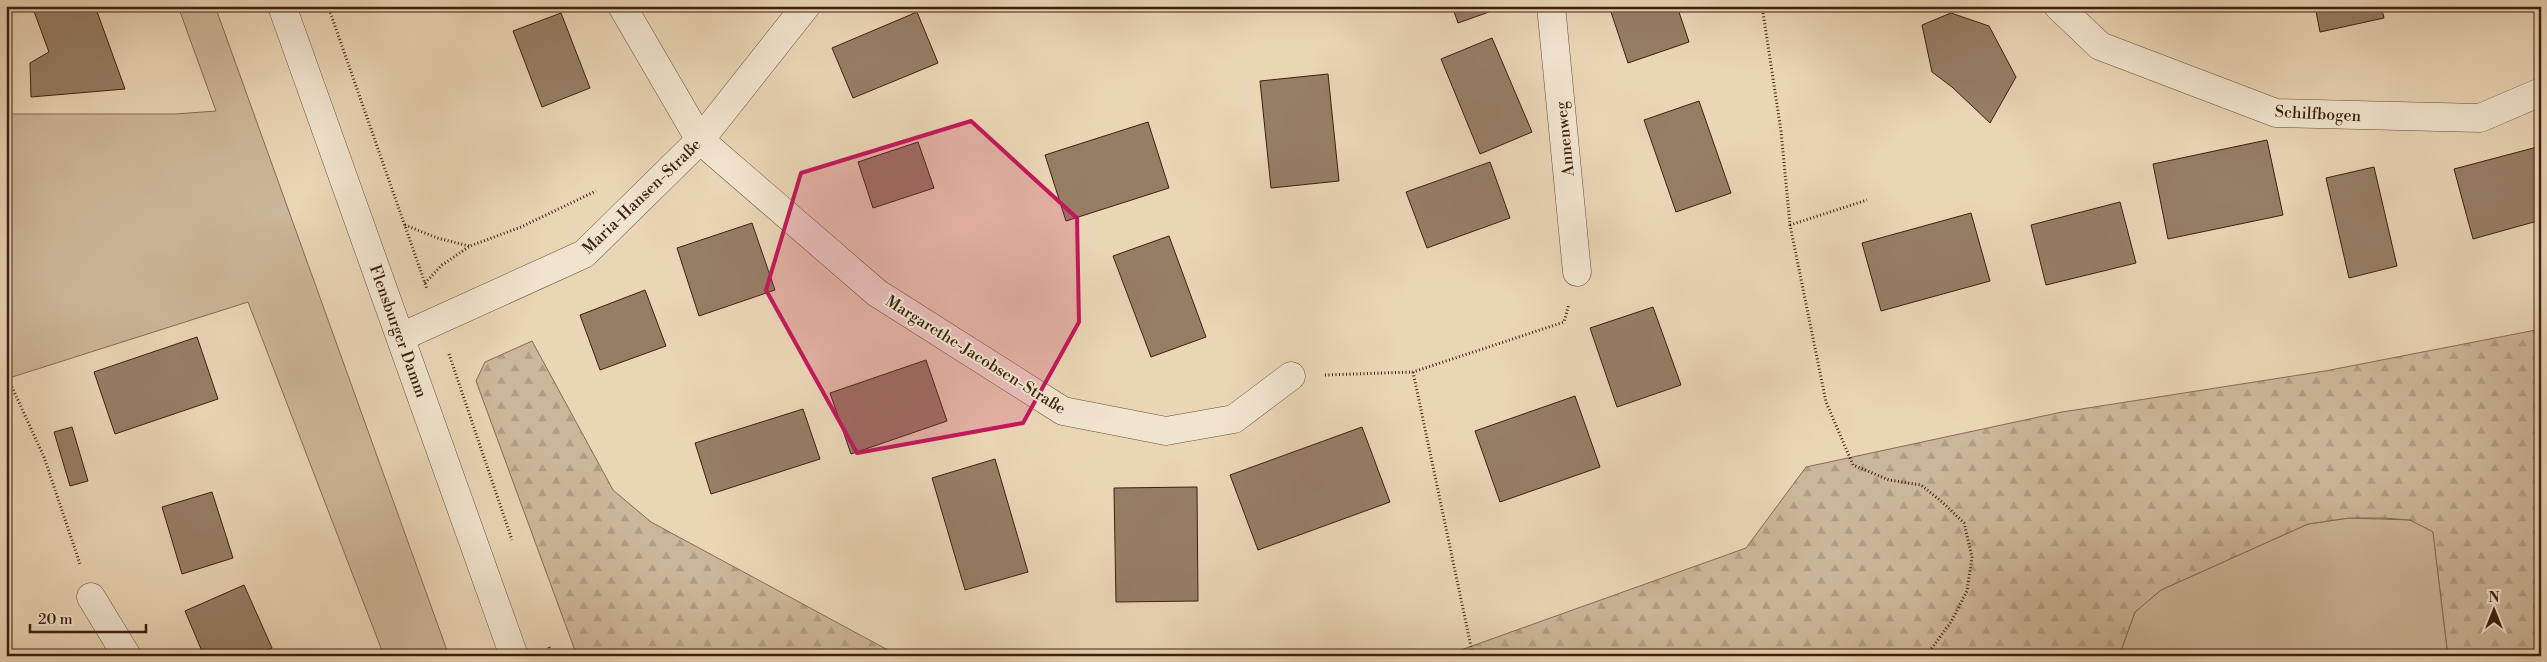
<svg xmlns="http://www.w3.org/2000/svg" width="2547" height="662" font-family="'Libre Bodoni',serif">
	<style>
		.grass { fill: #ccb699; stroke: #846b54 }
		.forest { fill: url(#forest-firs); stroke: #846b54 }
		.building { fill: #967e66; stroke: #3c2010 }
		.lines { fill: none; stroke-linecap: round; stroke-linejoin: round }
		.minor-casing { stroke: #684d39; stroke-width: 29 }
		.tertiary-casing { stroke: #684d39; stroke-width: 29 }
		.path { stroke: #3c2010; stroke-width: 3; stroke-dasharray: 1 2.5; stroke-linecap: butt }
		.minor { stroke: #f1e4cf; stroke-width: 28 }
		.tertiary { stroke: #f1e4cf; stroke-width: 28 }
		.marked { fill: #c2185b; fill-opacity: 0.2; stroke: #c2185b; stroke-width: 4; stroke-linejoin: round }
		.labels { text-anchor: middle; stroke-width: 4; stroke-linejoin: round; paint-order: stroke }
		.street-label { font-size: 16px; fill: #3c2010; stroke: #f1e4cf }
	</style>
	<defs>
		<pattern id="forest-firs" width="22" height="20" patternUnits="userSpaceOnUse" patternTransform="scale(1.25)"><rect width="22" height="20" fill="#ccb699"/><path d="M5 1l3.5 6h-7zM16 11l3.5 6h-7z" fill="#b09c83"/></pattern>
	</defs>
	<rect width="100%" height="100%" fill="#ead5b5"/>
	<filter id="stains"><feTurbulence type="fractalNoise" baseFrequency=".004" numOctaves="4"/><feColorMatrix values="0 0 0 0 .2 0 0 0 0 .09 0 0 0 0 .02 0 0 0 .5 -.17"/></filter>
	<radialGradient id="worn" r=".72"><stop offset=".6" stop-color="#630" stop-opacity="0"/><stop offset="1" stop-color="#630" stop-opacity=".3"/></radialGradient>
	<path class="grass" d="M178,6H215L449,656H384L248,302L6,379V114H175L216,111Z
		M2349,518L2410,520L2433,531L2448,656H2119L2135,612L2161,590L2308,524Z"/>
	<path class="forest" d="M2541,329V656H2448L2433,532L2410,520L2383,518H2349L2308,524L2161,590L2135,612L2119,656H1444L1746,548L1806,467L2062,412L2325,371Z
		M532,341L613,490L651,522L899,656H577L476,381L485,362Z"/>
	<path class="building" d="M32,6H95L125,89L31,97L30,63L49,52Z
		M1452,6H1506L1458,23Z
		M1609,6H1677L1689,42L1628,63Z
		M2315,6H2381L2384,18L2320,32Z
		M917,12L938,63L853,98L832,48Z
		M561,13L590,88L542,107L513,31Z
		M1951,13L1989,26L2016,77L1990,123L1952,87L1932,72L1922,25Z
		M1492,38L1532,132L1480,154L1441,59Z
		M1328,74L1339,181L1271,188L1260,81Z
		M1699,101L1731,193L1676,212L1644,120Z
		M1148,122L1169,188L1066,221L1045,155Z
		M2267,140L2283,215L2168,239L2153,164Z
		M918,142L934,188L873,208L858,162Z
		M2541,146V220L2473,239L2454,169Z
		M1490,162L1510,218L1427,248L1406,192Z
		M2374,167L2397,266L2349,278L2326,178Z
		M2120,202L2136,263L2046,285L2031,225Z
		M1971,213L1990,281L1881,311L1862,243Z
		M752,223L775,290L699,316L677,248Z
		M1169,236L1206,337L1151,357L1113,256Z
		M645,290L666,346L600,370L580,315Z
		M1653,307L1681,385L1617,407L1590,328Z
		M197,337L218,399L115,434L94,372Z
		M926,360L947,421L851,454L830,393Z
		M1575,396L1600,467L1500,502L1475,431Z
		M803,409L820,459L711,494L695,443Z
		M72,427L88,481L70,486L54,432Z
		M1362,427L1390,502L1258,550L1230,475Z
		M995,459L1028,572L965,590L932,478Z
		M1197,487L1198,601L1116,602L1114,488Z
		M212,492L233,558L182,574L162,507Z
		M244,585L272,648L254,656H204L185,611Z"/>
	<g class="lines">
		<g class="minor-casing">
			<path id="minor" d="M622,6L700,140L877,293L1063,411L1166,431L1234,419L1291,376
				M1551,6L1577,272
				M2058,6L2100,46L2276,113L2480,118L2541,92
				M401,337L584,254L700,140L806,6
				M91,597L127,656"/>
		</g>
		<g class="tertiary-casing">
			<path id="tertiary" d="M282,6L514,656"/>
		</g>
		<path class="path" d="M328,6L427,289
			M1762,6L1781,131L1790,225L1826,402L1853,465L1889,480L1921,485L1941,501L1964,523L1972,557L1967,591L1951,622L1926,656
			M405,225L437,238L469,246
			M1790,225L1867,200
			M425,283L442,265L470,246L521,227L596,191
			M449,354L512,540
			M1413,372L1473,656
			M6,374L44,457L80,564
			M1325,375L1413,372L1564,322L1569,304
			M549,647L552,656"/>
		<use href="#minor" class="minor"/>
		<use href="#tertiary" class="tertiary"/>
	</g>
	<path class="marked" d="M971,121L1077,218L1079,322L1023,423L857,453L766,290L801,173Z"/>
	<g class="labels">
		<g class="street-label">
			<text transform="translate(2318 113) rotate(3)" y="6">Schilfbogen</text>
			<text transform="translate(1564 139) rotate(-96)" y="6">Annenweg</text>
			<text transform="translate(641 196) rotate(-44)" y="6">Maria-Hansen-Straße</text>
			<text transform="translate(399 331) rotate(70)" y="6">Flensburger Damm</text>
			<text transform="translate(976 354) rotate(32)" y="6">Margarethe-Jacobsen-Straße</text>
		</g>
	</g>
	<rect width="2547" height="662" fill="none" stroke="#ead5b5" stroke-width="25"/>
	<rect x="8" y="8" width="2532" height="647" fill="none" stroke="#3c2010" stroke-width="2.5"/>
	<rect x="12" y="12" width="2522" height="637" fill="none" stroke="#3c2010"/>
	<g transform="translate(2494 610)" stroke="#f1e4cf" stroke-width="4" paint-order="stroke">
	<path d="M0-4L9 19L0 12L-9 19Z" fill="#3c2010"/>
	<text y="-8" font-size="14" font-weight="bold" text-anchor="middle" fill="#3c2010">N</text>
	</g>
	<path d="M30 624v8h116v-8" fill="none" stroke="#3c2010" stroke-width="2.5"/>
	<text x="38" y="624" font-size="15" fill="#3c2010" stroke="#f1e4cf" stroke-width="4" paint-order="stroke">20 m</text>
	<rect width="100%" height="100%" filter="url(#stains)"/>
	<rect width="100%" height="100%" fill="url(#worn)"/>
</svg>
